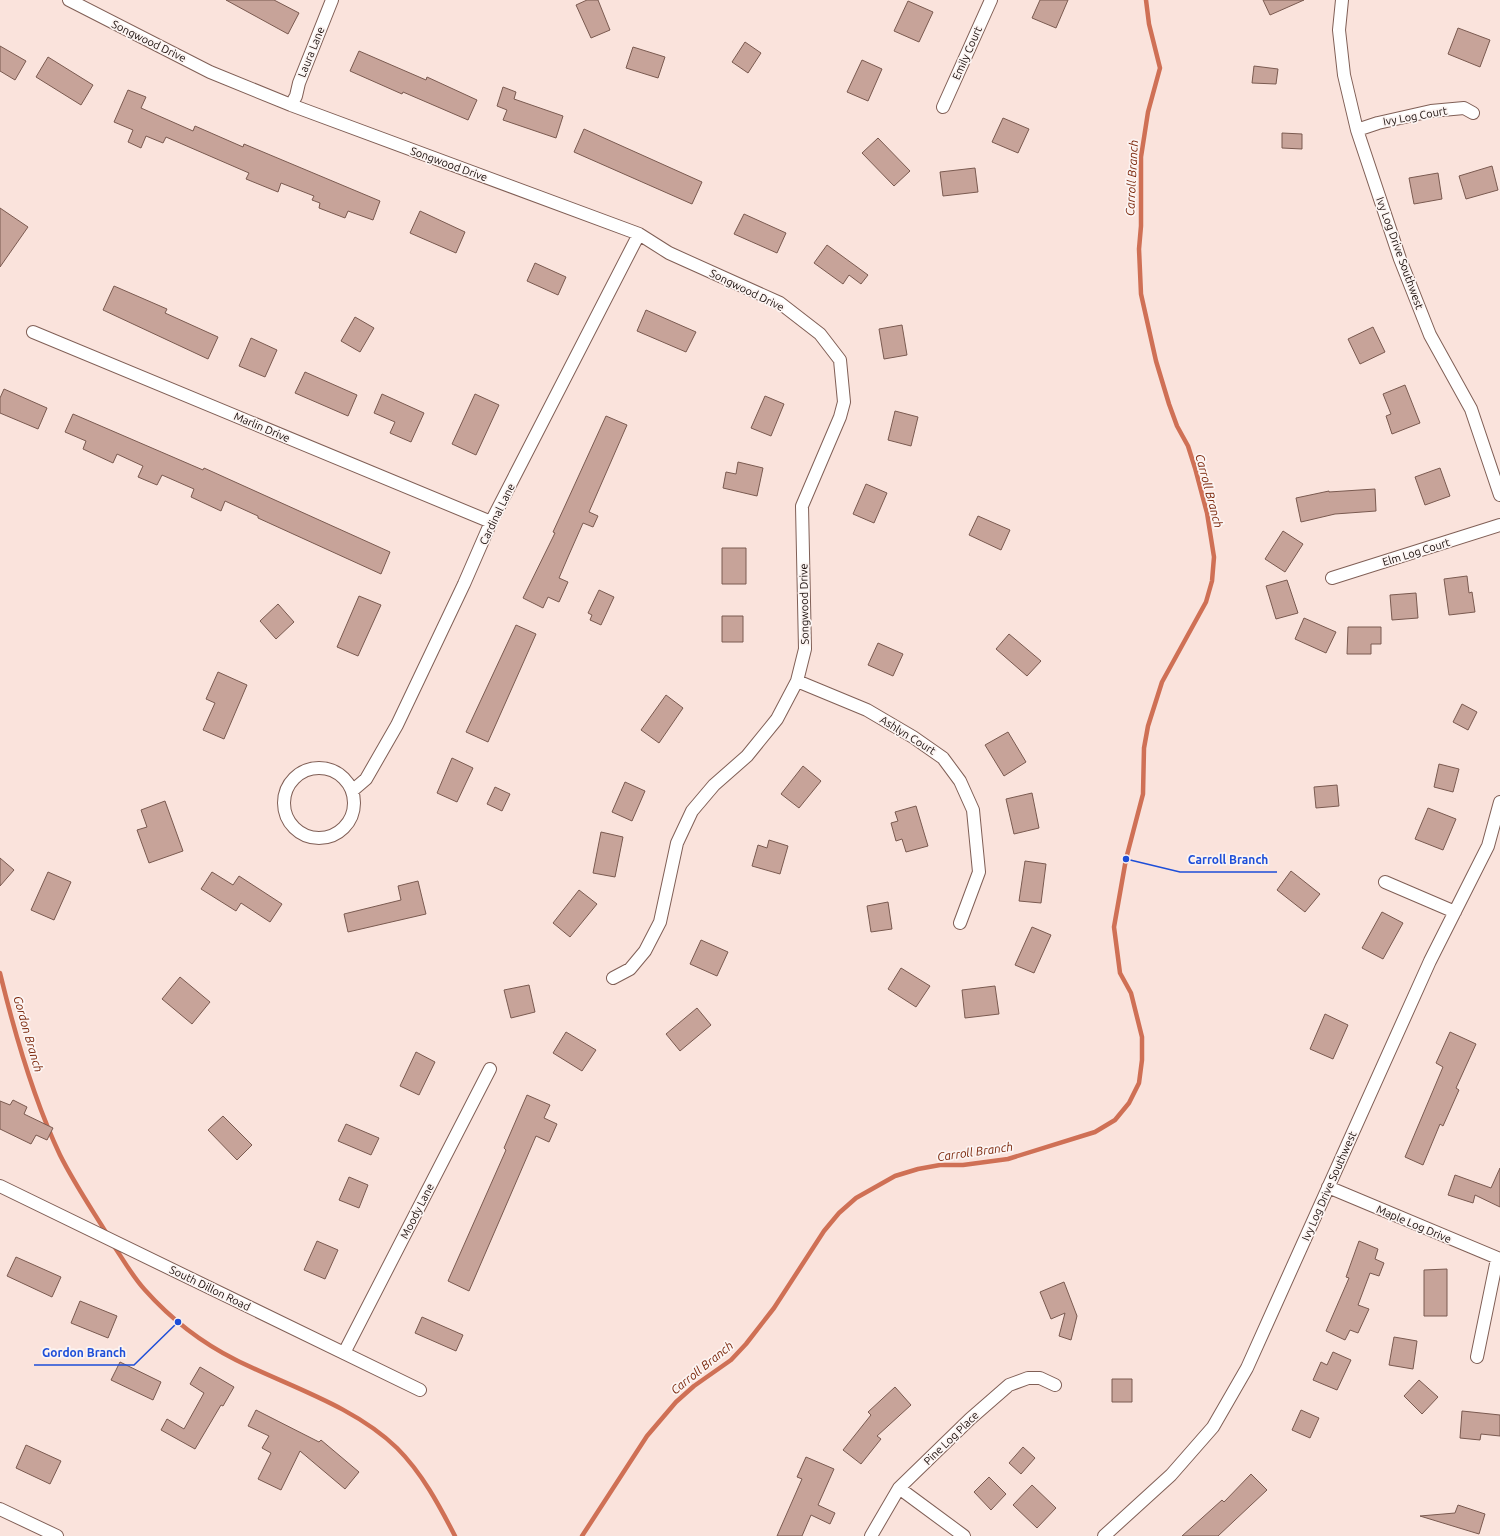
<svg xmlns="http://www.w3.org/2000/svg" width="1500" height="1536" font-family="Ubuntu,sans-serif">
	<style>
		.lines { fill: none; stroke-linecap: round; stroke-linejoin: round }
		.stream { stroke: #cf7055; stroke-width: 4.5 }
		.building { fill: #c7a399; stroke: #7a5a50 }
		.minor-casing { stroke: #805f56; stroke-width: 14 }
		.minor { stroke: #fff; stroke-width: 12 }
		.labels { text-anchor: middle; stroke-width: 3.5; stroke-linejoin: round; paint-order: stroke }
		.street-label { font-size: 11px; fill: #180c09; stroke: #fcf4f2 }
		.water-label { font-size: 12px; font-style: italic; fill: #761f02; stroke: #fcf4f2 }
		.leader { fill: none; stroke: #1d4ed8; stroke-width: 1.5 }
		.callout-dot { fill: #1d4ed8; stroke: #fcf4f2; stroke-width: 1.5 }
		.callout-label { font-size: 12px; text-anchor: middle; font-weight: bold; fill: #1d4ed8; stroke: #fcf4f2; stroke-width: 3.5; stroke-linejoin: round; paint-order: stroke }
	</style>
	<rect width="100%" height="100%" fill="#fae3dc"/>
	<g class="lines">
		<path class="stream" d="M0,973C15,1035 33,1098 60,1155C74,1183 91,1208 107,1234
			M114,1246C124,1261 133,1277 145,1290C170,1318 202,1343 236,1360C288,1386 354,1406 397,1448C422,1473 439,1505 455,1536
			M582,1536L647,1436L676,1402L694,1386L731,1360L746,1344L774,1308L824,1231L839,1213L856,1198L895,1176L918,1169L940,1165H963L1008,1159L1095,1132L1115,1120L1129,1103L1139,1083L1142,1060V1037L1131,993L1120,973L1114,927L1126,859L1143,794L1144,748L1148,726L1162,682L1206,602L1212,581L1214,557L1207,513L1195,468L1188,446L1177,426L1169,404L1156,361L1141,294L1139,249L1141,226V157L1148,112L1160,68L1149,24L1146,0"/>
	</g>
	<path class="building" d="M226,0H274L299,13L288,34Z
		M587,0H598L610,30L591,38L576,5Z
		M1040,0H1068L1056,28L1032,18Z
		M1263,0H1304L1270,15Z
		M908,1L933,12L919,42L894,31Z
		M1458,28L1490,40L1480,67L1448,54Z
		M745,42L761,53L748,73L732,62Z
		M0,46L26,61L15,80L0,71Z
		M633,47L665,57L658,78L626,68Z
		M359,51L426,80L427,77L477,100L468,120L403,92L402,94L350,71Z
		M48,57L93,85L81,105L36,77Z
		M862,60L882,69L868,101L847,92Z
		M1254,66L1278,69L1276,84L1252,83Z
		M503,87L516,92L514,99L563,116L556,138L503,120L507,110L497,106Z
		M128,90L146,97L141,108L193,131L195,126L243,147L244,144L380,201L373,220L348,211L345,218L319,208L320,203L312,200L314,196L281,183L278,192L246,179L249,173L166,137L163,143L146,136L141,148L128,142L133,130L114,122Z
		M1003,118L1029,129L1018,153L992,142Z
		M584,129L702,182L692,204L574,152Z
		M1282,133L1302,134V149L1282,148Z
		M878,138L910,171L894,186L862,153Z
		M1492,166L1498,190L1466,199L1459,176Z
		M975,168L978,192L943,196L940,172Z
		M1438,173L1442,199L1414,204L1409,178Z
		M0,208L28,227L0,267Z
		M420,211L465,232L456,253L410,233Z
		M744,214L786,233L777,253L734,234Z
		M827,245L868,275L861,284L849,275L843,284L814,263Z
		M535,263L566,277L558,295L527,281Z
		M114,286L167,309L165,313L218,337L208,359L103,310Z
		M646,310L696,332L686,352L637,331Z
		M355,317L374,328L360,352L341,341Z
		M902,325L907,355L884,359L879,329Z
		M1373,327L1385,352L1360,364L1348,339Z
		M251,338L277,350L265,377L239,366Z
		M305,372L357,395L348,416L295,393Z
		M1405,385L1420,423L1392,434L1386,416L1391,414L1383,394Z
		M4,389L47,408L38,429L0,413V398Z
		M382,394L424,413L411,442L390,433L395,422L374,413Z
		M475,394L499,405L476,455L452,444Z
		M765,396L784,404L771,436L751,428Z
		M895,411L918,417L911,446L888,440Z
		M73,414L203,470L204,468L390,552L381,574L258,518V516L225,501L221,511L191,497L194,489L162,475L157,485L138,477L143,466L117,454L113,463L83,449L86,441L65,432Z
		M606,416L627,425L589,512L598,516L593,527L583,523L568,557L559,578L568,582L559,602L548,597L543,608L523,598L555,533L553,532Z
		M738,462L763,468L757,496L723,488L726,472L736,474Z
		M1440,468L1450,496L1425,505L1415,477Z
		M866,484L887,493L874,523L853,514Z
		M1375,489L1376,511L1335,514L1301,522L1296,498L1329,491V492Z
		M978,516L1010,530L1001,550L969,535Z
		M1283,531L1303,544L1285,572L1265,559Z
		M722,548H746V584H722Z
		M1467,576L1469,593L1472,592L1475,612L1449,615L1444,579Z
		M1287,580L1298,613L1276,619L1266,586Z
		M599,590L614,597L601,625L590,620L592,615L588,613Z
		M1416,593L1418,618L1392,620L1390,595Z
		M359,596L381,605L358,656L337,647Z
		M278,604L294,622L276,639L260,621Z
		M722,616H743V642H722Z
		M1304,618L1336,632L1326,653L1295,639Z
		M516,625L536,634L488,742L466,732Z
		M1348,627H1381V644H1371V654H1347Z
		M1009,634L1041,661L1027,676L996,649Z
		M878,643L903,654L893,676L868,665Z
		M218,672L247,685L224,739L203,730L215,703L206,699Z
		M666,695L683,708L659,743L641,730Z
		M1462,704L1477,712L1468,730L1453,722Z
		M1008,732L1026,762L1004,776L985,745Z
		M452,758L473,768L457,802L437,793Z
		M1439,764L1459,769L1453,792L1434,787Z
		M803,766L821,781L799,808L781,794Z
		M625,782L645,791L632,821L612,812Z
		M1337,785L1339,806L1316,808L1314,787Z
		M495,787L510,794L502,811L487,804Z
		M1032,793L1039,828L1014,834L1006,799Z
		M165,801L183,851L149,863L137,830L147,827L141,810Z
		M916,806L928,846L906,852L902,839L896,841L891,823L898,821L895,812Z
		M1428,808L1456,819L1443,850L1415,839Z
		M601,832L623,837L615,877L593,873Z
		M769,840L788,846L780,874L752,866L758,845L767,848Z
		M0,858L14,870L0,886Z
		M1025,861L1046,864L1041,903L1019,901Z
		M1291,871L1320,894L1305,912L1277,890Z
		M48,872L71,882L54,920L31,910Z
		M212,872L233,885L239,876L282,904L270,922L241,903L236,911L201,889Z
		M418,881L426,914L348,932L344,914L401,900L398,886Z
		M579,890L597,904L570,937L553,923Z
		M888,902L892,929L871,932L867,906Z
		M1382,912L1403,923L1383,959L1362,948Z
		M1032,927L1051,935L1034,973L1015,965Z
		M701,940L728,952L717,976L690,964Z
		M901,968L930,986L916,1007L888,989Z
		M180,977L210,1002L192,1024L162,999Z
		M529,985L535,1012L511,1018L504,990Z
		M995,986L999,1014L965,1018L962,990Z
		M697,1008L711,1025L680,1051L666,1034Z
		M1325,1014L1348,1025L1333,1059L1310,1049Z
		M566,1032L596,1050L582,1071L553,1053Z
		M1450,1032L1476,1044L1456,1088L1459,1090L1443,1126L1440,1124L1423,1165L1405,1157L1443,1067L1436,1063Z
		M416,1052L435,1062L419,1095L400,1086Z
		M527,1095L550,1105L544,1118L557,1124L549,1142L536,1136L469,1291L448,1281L506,1150L504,1148Z
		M13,1100L27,1107L24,1114L53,1128L47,1140L36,1135L31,1144L0,1129V1101L10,1105Z
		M223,1116L252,1145L237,1160L208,1130Z
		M346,1124L379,1138L371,1155L338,1141Z
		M1500,1168V1207L1475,1195L1473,1203L1448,1195L1455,1175L1491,1188Z
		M349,1177L368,1185L359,1208L339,1200Z
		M317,1241L338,1250L325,1279L304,1270Z
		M1359,1241L1378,1249L1375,1259L1384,1263L1379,1276L1370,1273L1358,1305L1369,1309L1358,1333L1350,1330L1345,1340L1326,1331L1349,1278L1346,1277Z
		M16,1257L61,1277L52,1297L7,1276Z
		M1447,1269V1316H1424V1270Z
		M1064,1282L1077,1316L1071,1340L1059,1336L1065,1313L1051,1319L1040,1292Z
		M80,1301L117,1316L108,1338L71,1323Z
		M422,1317L463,1335L456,1351L415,1333Z
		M1394,1337L1417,1341L1413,1369L1389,1365Z
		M1333,1352L1351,1360L1337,1390L1313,1380L1321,1362L1327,1365Z
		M120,1362L161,1382L153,1400L111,1380Z
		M200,1367L234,1387L223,1406L221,1405L195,1449L161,1430L167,1419L184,1429L204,1393L190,1384Z
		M1112,1379H1132V1402H1112Z
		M1419,1380L1438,1397L1422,1414L1404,1396Z
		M895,1387L911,1405L877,1436L881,1439L861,1464L843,1450L871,1415L868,1412Z
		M256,1410L319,1442L321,1440L359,1472L345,1489L300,1451L281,1490L258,1479L271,1453L262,1448L269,1436L248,1426Z
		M1301,1410L1319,1418L1310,1438L1292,1430Z
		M1462,1411L1500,1415V1436L1481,1434L1480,1440L1460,1438Z
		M26,1445L61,1461L50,1484L16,1468Z
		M1023,1447L1035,1458L1021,1474L1009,1463Z
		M806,1457L834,1469L818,1505L835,1513L830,1524L811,1515L802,1536H777L802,1479L797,1477Z
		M1251,1474L1267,1490L1218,1536H1182L1222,1500L1224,1502Z
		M989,1477L1006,1494L991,1510L974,1492Z
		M1032,1485L1056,1508L1037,1528L1013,1505Z
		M1458,1505L1485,1514L1479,1534L1420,1516L1455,1513Z"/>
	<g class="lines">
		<g class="minor-casing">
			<path id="minor" d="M69,0L210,72L291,105L639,234L669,253L780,303L820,334L840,360L844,402L840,417L802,506L805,649L797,681L777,719L747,756L714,785L692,811L677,843L660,922L645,951L630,969L613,978
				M1342,0L1339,30L1344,75L1357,130L1400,259L1430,335L1471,409L1500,495
				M291,105L296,96L299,83L332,0
				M943,107L991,0
				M1357,130L1378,123L1431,111L1464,108L1473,113
				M33,332L491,522
				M1332,578L1500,525
				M797,681L867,710L913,737L943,758L960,781L973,810L979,872L960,923
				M284 803a35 35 0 1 1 70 0a35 35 0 1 1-70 0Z
				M352,791L366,779L397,725L464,584L491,522L639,234
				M1385,882L1455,912
				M0,1186L420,1390
				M1328,1187L1500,1259
				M344,1353L490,1069
				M1477,1357L1497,1259
				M899,1488L964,1536
				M0,1509L57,1536
				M871,1536L899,1488L970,1419L1009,1385L1028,1378H1040L1055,1385
				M1104,1536L1171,1475L1213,1427L1247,1368L1430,961L1488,846L1500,802"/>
		</g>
		<use href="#minor" class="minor"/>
	</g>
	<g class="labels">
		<g class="street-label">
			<text transform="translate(149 41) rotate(26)" y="4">Songwood Drive</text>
			<text transform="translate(311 52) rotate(-68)" y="4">Laura Lane</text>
			<text transform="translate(967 53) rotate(-66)" y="4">Emily Court</text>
			<text transform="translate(1415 116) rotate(-10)" y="4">Ivy Log Court</text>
			<text transform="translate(449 164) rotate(20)" y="4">Songwood Drive</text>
			<text transform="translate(1400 253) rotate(70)" y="4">Ivy Log Drive Southwest</text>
			<text transform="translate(747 290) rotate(26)" y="4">Songwood Drive</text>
			<text transform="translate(262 427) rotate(23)" y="4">Marlin Drive</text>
			<text transform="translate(497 514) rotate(-64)" y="4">Cardinal Lane</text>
			<text transform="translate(1416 552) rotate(-17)" y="4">Elm Log Court</text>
			<text transform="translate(804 604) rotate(-91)" y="4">Songwood Drive</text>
			<text transform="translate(908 735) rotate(32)" y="4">Ashlyn Court</text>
			<text transform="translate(1329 1186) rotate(-66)" y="4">Ivy Log Drive Southwest</text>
			<text transform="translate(417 1211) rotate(-63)" y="4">Moody Lane</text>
			<text transform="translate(1414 1224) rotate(23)" y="4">Maple Log Drive</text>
			<text transform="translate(210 1288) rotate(26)" y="4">South Dillon Road</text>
			<text transform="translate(951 1438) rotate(-44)" y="4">Pine Log Place</text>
		</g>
		<g class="water-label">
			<text transform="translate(1132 178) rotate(-87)" y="4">Carroll Branch</text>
			<text transform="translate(1209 491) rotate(75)" y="4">Carroll Branch</text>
			<text transform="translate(28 1034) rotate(74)" y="4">Gordon Branch</text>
			<text transform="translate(975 1152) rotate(-8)" y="4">Carroll Branch</text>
			<text transform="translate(702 1368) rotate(-39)" y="4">Carroll Branch</text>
		</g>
	</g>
	<path class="leader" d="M1126 859L1180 872H1277M178 1322L134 1365H34"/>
	<g class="callout-dot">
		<circle cx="1126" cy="859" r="4"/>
		<circle cx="178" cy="1322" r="4"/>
	</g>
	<g class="callout-label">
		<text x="1228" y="864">Carroll Branch</text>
		<text x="84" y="1357">Gordon Branch</text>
	</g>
</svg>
